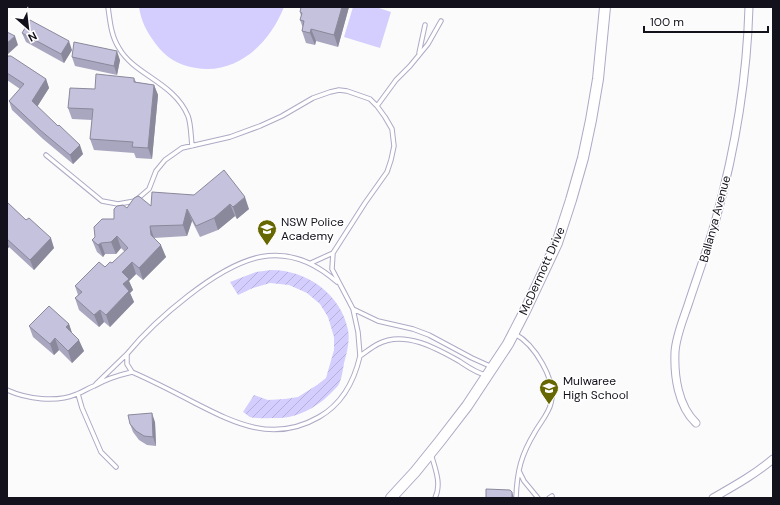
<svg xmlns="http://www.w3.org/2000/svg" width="780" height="505" font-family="'DM Sans',sans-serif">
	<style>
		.park { fill: #d3cefd }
		.garden { fill: url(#garden-furrows) }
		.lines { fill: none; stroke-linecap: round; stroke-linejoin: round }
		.service-casing { stroke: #adaac5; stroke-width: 5.5 }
		.minor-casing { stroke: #adaac5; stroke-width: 9 }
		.secondary-casing { stroke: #adaac5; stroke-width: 12 }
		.service { stroke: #fff; stroke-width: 3.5 }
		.minor { stroke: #fff; stroke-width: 7 }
		.secondary { stroke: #fff; stroke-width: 10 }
		.wall { fill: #a9a7bf }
		.shaded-wall { fill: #8a889b }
		.building { fill: #c5c2de; stroke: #8a889b }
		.labels { text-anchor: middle; stroke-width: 3; stroke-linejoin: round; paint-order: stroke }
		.street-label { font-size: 12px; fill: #13121c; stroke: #fff }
		.poi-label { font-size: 12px; fill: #13121c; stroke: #fff; text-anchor: start }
	</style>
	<defs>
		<pattern id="garden-furrows" width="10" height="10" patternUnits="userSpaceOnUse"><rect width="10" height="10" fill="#d3cefd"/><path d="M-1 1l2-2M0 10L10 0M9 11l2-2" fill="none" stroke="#b4b0d8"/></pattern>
	</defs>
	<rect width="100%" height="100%" fill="#fbfbfb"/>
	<path class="park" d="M139,7H284C270,43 237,75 196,68C178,65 166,58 155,43C147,32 141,21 139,7Z
		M353,7H376L391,12L380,48L344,37Z"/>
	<path class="garden" d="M271,270C307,270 341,294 348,330C350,341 347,353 344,363C343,369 342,378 339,384C338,386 335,389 333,391C318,407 297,419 274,418C267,418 257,419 250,417C248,416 245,413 243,412L254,395L268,400L285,399L298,397L317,385L326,378L334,350V337L328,317L320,304L307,293L289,285L270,283L253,288L238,295L230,282L256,272Z"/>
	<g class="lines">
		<g class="service-casing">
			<path id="service" d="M108,7C110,21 111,36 119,48C134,75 174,82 188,116C191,124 191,137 192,146
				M419,53L425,25
				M377,106L396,80L410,66L428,44L441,21
				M46,155L102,201L118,204L135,201L149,189L156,171L165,160L182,148L230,137L260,126L282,116L313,98L330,92L339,90L347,91L370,99L377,106L385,117L392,129L394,146L391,160L387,172L365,203L333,253L332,269L353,309L378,321L413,329L429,335L472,358L492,367
				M311,263L333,253
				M337,282C284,235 238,257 188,296C166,313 145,332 127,354V364L132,372C153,381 174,392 195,403C236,424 274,443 319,417C342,404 354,382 360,356C366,352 372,347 378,344C404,330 436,348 459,361C468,367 476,373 486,375
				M353,309L358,332L360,356
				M515,334C534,344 557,380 551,403C549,413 540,423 535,432C521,455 517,471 516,498
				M96,384L127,354
				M7,390C27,399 56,403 77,394C83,392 88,388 94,386C106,379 119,375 132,372
				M78,394L82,408L101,452L116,467
				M431,454C435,468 442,484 435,498
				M519,471L524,481L538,498
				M549,498L552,496"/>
		</g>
		<g class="minor-casing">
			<path id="minor" d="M696,423C678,406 674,376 675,352C676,336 683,320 688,305C697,277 708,248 716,219C735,150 747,78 749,7
				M713,498C734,486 754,475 773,459"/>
		</g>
		<g class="secondary-casing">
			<path id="secondary" d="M391,498L415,472L440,441L467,406L508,344L525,311L557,243L571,200L583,158L591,120L598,79L605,7"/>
		</g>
		<use href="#service" class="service"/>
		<use href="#minor" class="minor"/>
		<use href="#secondary" class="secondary"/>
	</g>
	<path class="wall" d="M301,7H349L338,47L316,41L315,45L306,43L302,31L303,28L300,20L301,16L300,12Z
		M22,33L72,50L64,63L26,42Z
		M72,57L120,60L117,75L75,66Z
		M7,59L46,79L49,88L37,107L83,154L73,164L43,139L12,110L9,101L20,89L7,80Z
		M134,78L136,82L154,85L158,95L152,159L136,158L134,153L94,150L90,139L92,120L72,119L68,108L95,89Z
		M194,195L249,209L237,219L235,216L218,230L200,237L192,221L187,236L154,238L166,257L143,280L136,274L129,281L133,290L130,293L134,302L110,327L104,322L99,327L79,310L75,298L78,295L75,286L105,267L112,263L125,252L121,248L116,254H105L103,257L97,252L92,240L114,219L127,208L151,206Z
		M7,202L54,248L34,270L9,247L7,249Z
		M69,324L72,333L84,351L72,363L59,350L54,355L33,337L29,326Z
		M155,422L156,446L147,445L139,440L133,432L130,424Z"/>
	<path class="shaded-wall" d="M342,7H349L338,47L334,35Z
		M311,29L316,41L315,45L310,33Z
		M15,36L18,45L8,54L7,52V43Z
		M69,41L72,50L64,63L61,54Z
		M117,51L120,60L117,75L114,66Z
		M46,79L49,88L35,110L32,101Z
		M154,85L158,95L152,159L148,148Z
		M80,145L83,154L73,164L70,155Z
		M245,197L249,209L237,219L233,207Z
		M230,204L235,216L218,230L214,218Z
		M187,209L192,221L187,236L183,225Z
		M150,226L154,238L155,247L151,235Z
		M117,236L121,248L116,254L111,242Z
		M51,238L54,248L34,270L30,260Z
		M7,242L9,247L7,249Z
		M101,243L105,254L103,257L98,245Z
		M161,245L166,257L143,280L139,268Z
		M132,262L136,274L129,281L133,290L130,293L134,302L110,327L106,315L123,284L122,272Z
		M100,310L104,322L99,327L94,315Z
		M69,324L73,336L66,327Z
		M55,338L59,350L54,355L50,344Z
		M79,340L84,351L72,363L68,351Z
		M152,413L155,422L156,446L153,437Z
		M512,492L514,498H512Z"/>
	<path class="building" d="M301,7H342L334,35L311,29L310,33L302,31L304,21L300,20L302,13L300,12Z
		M30,20L69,41L61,54L22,33Z
		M7,32L15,36L7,43Z
		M74,42L117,51L114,66L72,57Z
		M8,56H11L46,79L32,101L58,126L59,125L80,145L70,155L40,130L9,101L24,84L7,73V59Z
		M96,74L134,78V82L154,85L148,148L132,147L133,142L90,139L93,109L68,108L70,88L95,89Z
		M224,170L245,197L233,207L230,204L214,218L196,226L187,209L183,225L150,226L151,235L161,245L139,268L132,262L122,272L129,279L123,284L129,291L106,315L100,310L94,315L75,298L82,292L75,286L99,262L105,267L110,262L112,263L128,248L117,236L111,242L101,243L98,245L92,240L95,237L94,227L102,219H114V209L117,206L123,205L127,208L134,198L138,196L140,197L151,206L152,192L194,195Z
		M7,202L26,220L29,218L51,238L30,260L7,239Z
		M49,306L69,324L66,327L79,340L68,351L55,338L50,344L29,326Z
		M152,413L153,437L144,436L136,431L130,424L128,415Z
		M486,489L510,490L512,492V498H486Z"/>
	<defs>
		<g id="university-pin" transform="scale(1)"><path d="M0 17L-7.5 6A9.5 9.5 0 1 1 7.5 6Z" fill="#676701" stroke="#fff"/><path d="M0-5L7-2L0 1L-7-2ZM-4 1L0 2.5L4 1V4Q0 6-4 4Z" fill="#fff"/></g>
		<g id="school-pin" transform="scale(1)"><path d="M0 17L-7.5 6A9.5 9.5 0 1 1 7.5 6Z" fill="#676701" stroke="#fff"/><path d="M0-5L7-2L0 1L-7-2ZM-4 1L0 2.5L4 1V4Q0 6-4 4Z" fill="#fff"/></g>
	</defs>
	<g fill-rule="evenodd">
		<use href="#university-pin" x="267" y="229"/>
		<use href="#school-pin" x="549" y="388"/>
	</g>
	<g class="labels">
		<g class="street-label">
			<text transform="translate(715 219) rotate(-75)" y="4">Ballanya Avenue</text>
			<text transform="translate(542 271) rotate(-66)" y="4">McDermott Drive</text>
		</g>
		<g class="poi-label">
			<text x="281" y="226">NSW Police<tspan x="281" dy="14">Academy</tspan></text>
			<text x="563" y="385">Mulwaree<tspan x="563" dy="14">High School</tspan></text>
		</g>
	</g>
	<rect width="780" height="505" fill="none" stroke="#13121c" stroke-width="16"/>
	<g transform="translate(28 28) rotate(152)" stroke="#ffffff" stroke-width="3" paint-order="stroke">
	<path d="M0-3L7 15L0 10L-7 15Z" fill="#13121c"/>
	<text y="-6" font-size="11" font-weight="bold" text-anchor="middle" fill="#13121c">N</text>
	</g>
	<path d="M644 26v6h124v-6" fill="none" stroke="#13121c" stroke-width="2"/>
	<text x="650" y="26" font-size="12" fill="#13121c" stroke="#ffffff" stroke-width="3" paint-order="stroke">100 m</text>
</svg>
